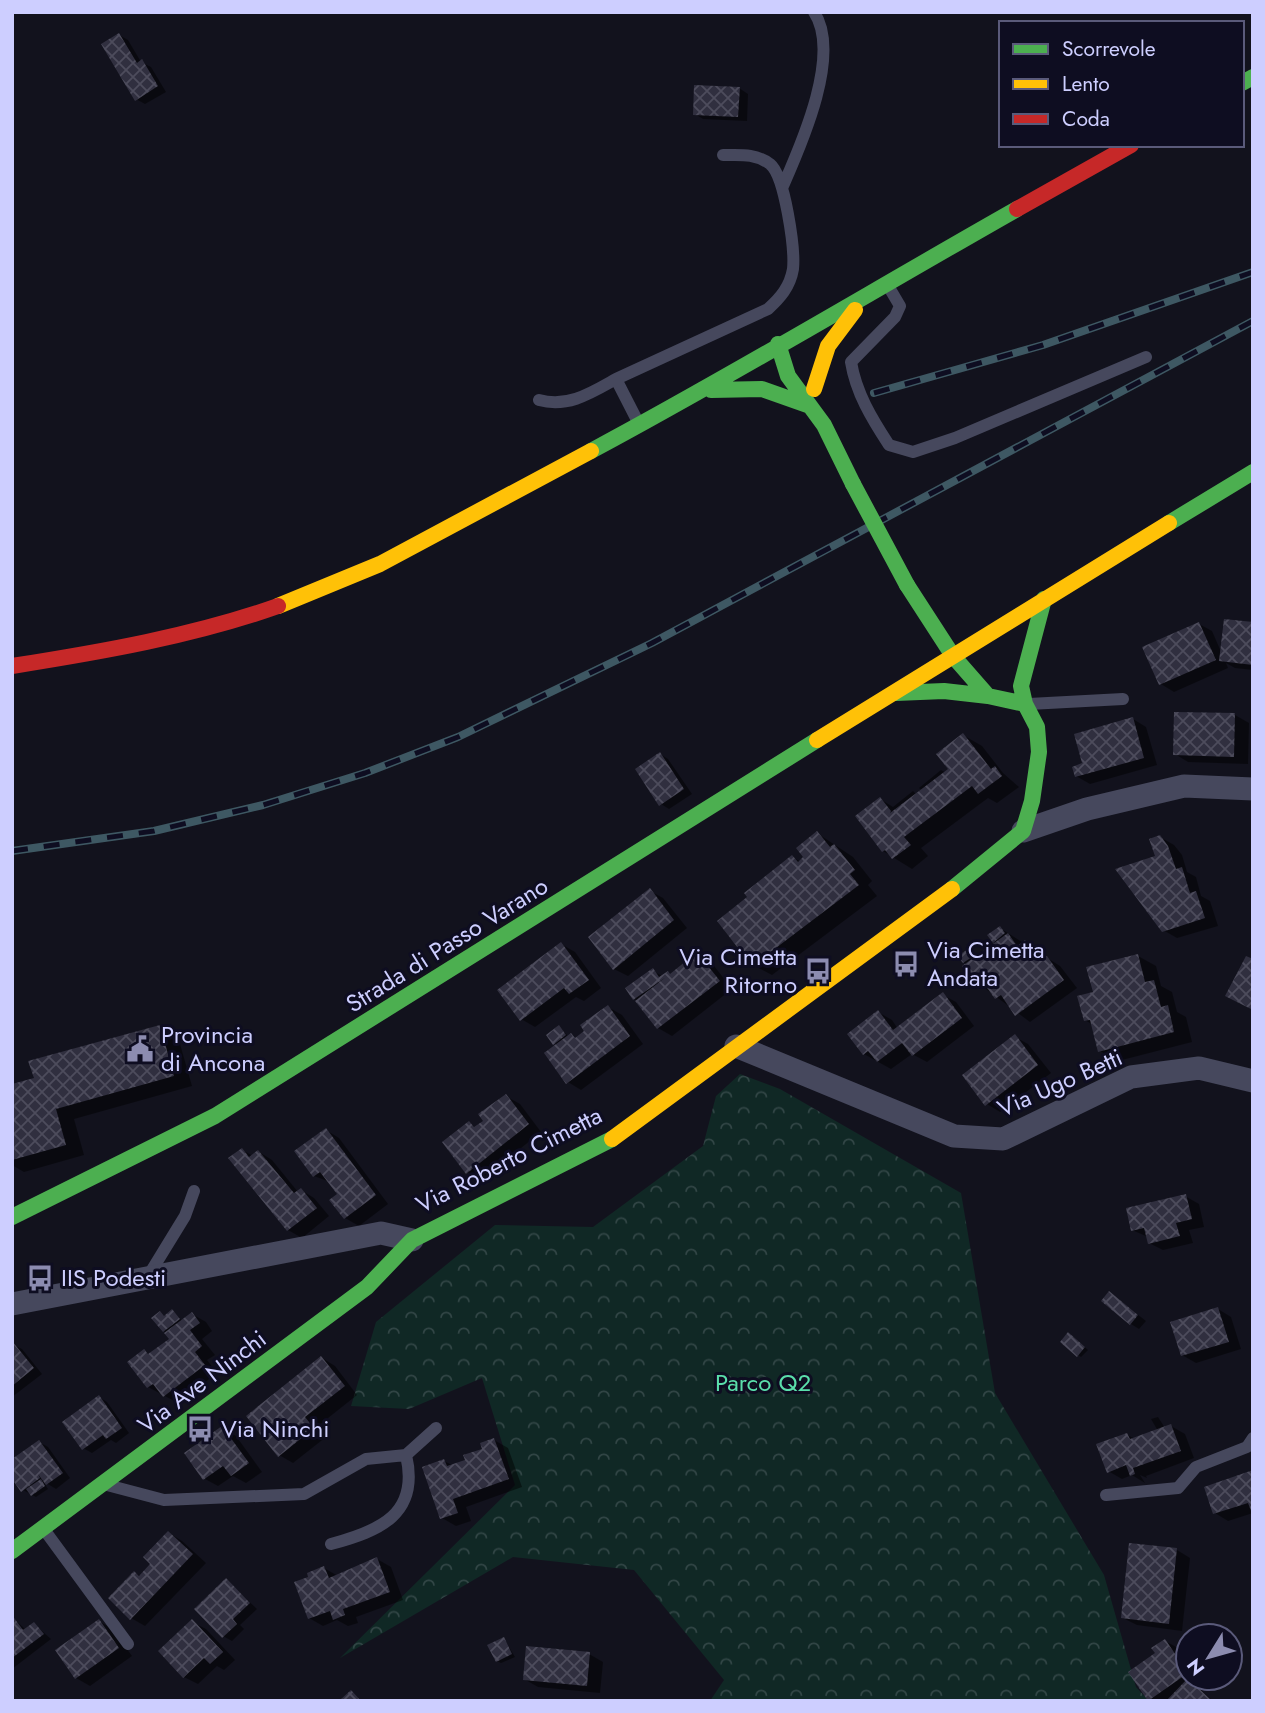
<svg xmlns="http://www.w3.org/2000/svg" width="1265" height="1713" font-family="Jost,sans-serif">
	<style>
		.forest { fill: url(#forest-crowns) }
		.shadow { fill: #0007 }
		.building { fill: url(#building-cross-hatch) }
		.lines { fill: none; stroke-linecap: round; stroke-linejoin: round }
		.lane { stroke: #46485d; stroke-width: 12 }
		.street { stroke: #46485d; stroke-width: 23 }
		.fast { stroke: #4caf50; stroke-width: 16 }
		.slow { stroke: #ffc107; stroke-width: 16 }
		.jam { stroke: #c62828; stroke-width: 16 }
		.rail-casing { stroke: #3e5863; stroke-width: 8 }
		.rail { stroke: #0e0d21; stroke-width: 5; stroke-dasharray: 16; stroke-linecap: butt }
		.fast-bridge { stroke: #4caf50; stroke-width: 16 }
		.labels { text-anchor: middle; stroke-width: 6; stroke-linejoin: round; paint-order: stroke }
		.street-label { font-size: 24px; fill: #cdceff; stroke: #0e0d21 }
		.poi-label { font-size: 24px; fill: #cdceff; stroke: #0e0d21; text-anchor: start }
		.park-label { font-size: 24px; fill: #5adeab; stroke: #0e0d21 }
	</style>
	<defs>
		<pattern id="forest-crowns" width="20" height="18" patternUnits="userSpaceOnUse" patternTransform="scale(1.75)"><rect width="20" height="18" fill="#102825"/><path d="M2 6a3 3 0 1 1 6 0M12 15a3 3 0 1 1 6 0" fill="none" stroke="#324646"/></pattern>
		<pattern id="building-cross-hatch" width="8" height="8" patternUnits="userSpaceOnUse" patternTransform="scale(1.75)"><rect width="8" height="8" fill="#302f3f"/><path d="M0 0l8 8M0 8l8-8" fill="none" stroke="#4d4c5c"/></pattern>
	</defs>
	<rect width="100%" height="100%" fill="#12121d"/>
	<path class="forest" d="M740,1074L780,1089L961,1193L995,1393L1104,1575L1136,1687L1149,1701H710L724,1680L634,1570L513,1557L340,1658L515,1485L482,1378L409,1409L351,1406L376,1322L495,1225L593,1227L703,1146L716,1096Z"/>
	<path class="shadow" d="M119,35L128,40L141,62L151,67L166,92L145,104L136,99Z
		M739,88L748,94L747,121L703,119L695,114Z
		M1199,624L1212,631L1222,654L1253,624V670L1235,668L1226,663L1228,668L1174,692L1161,684Z
		M1176,713L1235,715L1249,723L1248,764L1188,762L1175,754Z
		M1133,719L1146,727L1157,765L1090,784L1076,776Z
		M963,735L982,746L1003,773L1019,787L997,803L988,798L921,848L928,856L912,869L883,851L880,799L893,807L913,791L917,795L923,791L919,788L941,770L946,773L951,770Z
		M660,754L668,759L692,794L669,809L661,804Z
		M817,833L853,857L872,881L868,885L877,896L772,975L753,965L750,897L792,857L801,862L806,858Z
		M1160,837L1174,845L1182,855L1187,872L1196,877L1201,896L1210,901L1218,926L1177,938L1163,930L1157,857Z
		M650,891L663,898L687,928L628,976L614,969Z
		M1000,928L1060,966L1077,988L1030,1022L975,981L964,962L970,950L977,958L997,943L994,941Z
		M561,944L575,952L601,988L584,1001L576,997L535,1027L521,1019Z
		M697,954L711,962L732,989L672,1036L658,1028L635,999L653,971L662,976L671,975Z
		M1138,956L1156,966L1161,986L1172,992L1177,1012L1186,1017L1192,1042L1118,1061L1100,1051L1093,1025L1085,1020L1095,993Z
		M943,995L956,1002L974,1026L927,1062L912,1054L891,1069L864,1054L878,1012L892,1020L898,1029Z
		M608,1007L622,1015L643,1044L581,1090L568,1082L558,1045L554,1043L559,1027L569,1037L577,1039Z
		M160,1027L178,1037L192,1086L74,1119L84,1155L24,1172L12,1165V1086L36,1080Z
		M1015,1037L1028,1044L1051,1073L1000,1112L987,1104Z
		M506,1096L520,1104L541,1132L481,1180L467,1172L469,1123L476,1128L485,1121Z
		M326,1130L339,1138L388,1204L359,1226L345,1218L339,1194L330,1182L314,1176Z
		M242,1150L253,1156L259,1152L272,1160L298,1192L301,1190L314,1198L329,1216L302,1238L288,1230L231,1159Z
		M1185,1196L1199,1204L1204,1227L1189,1230L1193,1243L1163,1250L1149,1243L1148,1237L1132,1230Z
		M1110,1293L1146,1321L1139,1329L1131,1324Z
		M1218,1309L1231,1317L1241,1349L1196,1363L1182,1355Z
		M173,1311L182,1321L192,1314L206,1322L212,1331L202,1339L215,1355L207,1360L217,1373L178,1403L148,1387L144,1351L151,1355L171,1339L164,1331L160,1313L165,1317Z
		M1072,1336L1088,1350L1081,1357L1078,1355Z
		M12,1344L22,1349L42,1374L12,1397Z
		M322,1358L335,1366L357,1395L318,1426L326,1437L293,1463L279,1455Z
		M99,1397L107,1402L129,1433L116,1443L111,1440L92,1453L83,1448Z
		M1158,1417L1165,1428L1171,1426L1185,1434L1194,1458L1146,1476L1147,1478L1140,1475L1145,1483L1132,1475L1122,1479L1108,1471L1127,1435L1135,1439L1158,1431L1151,1419Z
		M222,1428L236,1436L262,1472L246,1483L233,1476L218,1486L205,1479Z
		M494,1440L508,1448L522,1487L466,1507L471,1521L456,1526L442,1518L444,1461L454,1466L467,1461Z
		M39,1442L48,1447L70,1478L56,1489L43,1481L48,1489L36,1497L23,1490Z
		M1253,1472V1513L1228,1521L1215,1513Z
		M169,1533L182,1541L206,1563L145,1626L131,1618L135,1573L141,1576L152,1564Z
		M1177,1550L1190,1558L1182,1631L1137,1625L1123,1618Z
		M377,1559L391,1567L403,1600L356,1617L358,1623L348,1626L337,1620L323,1626L309,1618L324,1568L338,1576Z
		M226,1580L257,1609L240,1625L244,1629L232,1641L223,1636Z
		M12,1617L26,1630L34,1624L51,1639L12,1669Z
		M99,1621L112,1629L132,1656L90,1686L76,1678Z
		M192,1622L206,1629L235,1660L224,1670L217,1666L198,1684L184,1677Z
		M504,1639L515,1657L501,1663L497,1661Z
		M1165,1641L1178,1648L1188,1662V1678H1199L1201,1681L1196,1685L1213,1701H1150L1130,1673L1158,1653Z
		M589,1654L603,1662L600,1693L538,1687L524,1679Z"/>
	<path class="building" d="M119,33L137,63L142,59L158,86L135,101L101,44Z
		M694,85L740,87L738,117L693,115Z
		M1224,619L1253,622V665L1219,661Z
		M1199,622L1216,660L1159,685L1142,647Z
		M1174,712L1235,713L1234,757L1173,755Z
		M1133,717L1144,758L1075,777L1072,767L1082,763L1074,734Z
		M963,733L991,769L995,766L1002,776L978,794L972,786L904,837L911,845L892,859L885,850L882,852L855,816L880,797L891,811L890,813L948,769L936,754Z
		M660,752L684,789L659,806L635,769Z
		M817,831L830,847L834,844L855,870L850,874L859,885L752,966L717,921L747,897L744,893L792,855L798,862L803,857L796,848Z
		M1160,835L1168,846L1176,869L1182,867L1190,893L1196,891L1205,918L1162,932L1115,869L1155,856L1149,839Z
		M650,888L674,920L613,970L588,937Z
		M1000,926L1005,933L993,943L987,935Z
		M1008,933L1017,946L1025,940L1040,961L1047,956L1064,980L1015,1016L1001,995L995,999L980,978L974,983L962,966Z
		M561,942L589,980L569,994L564,988L520,1021L497,990Z
		M970,948L975,955L963,963L957,956Z
		M697,952L720,981L657,1029L635,1001L666,977L633,1000L625,988L653,968L659,977L668,971L670,974Z
		M1138,954L1145,982L1154,980L1161,1007L1168,1005L1174,1032L1098,1052L1090,1020L1084,1021L1077,996L1093,992L1086,967Z
		M1246,956L1253,959V1010L1225,996Z
		M943,992L962,1018L912,1056L902,1043L877,1062L868,1051L863,1055L847,1034L878,1010L893,1030Z
		M608,1005L630,1036L566,1084L544,1053L571,1033L575,1038L584,1031L580,1025Z
		M160,1025L174,1076L56,1109L66,1145L12,1160V1084L34,1078L28,1061Z
		M559,1025L566,1035L553,1045L546,1035Z
		M1015,1034L1038,1065L985,1106L962,1075Z
		M506,1094L529,1124L466,1174L442,1142L469,1121L474,1127L483,1121L478,1114Z
		M326,1128L376,1195L344,1219L329,1200L337,1194L320,1172L313,1177L294,1151Z
		M242,1148L249,1157L258,1150L294,1193L301,1188L317,1208L287,1231L228,1158Z
		M1186,1194L1192,1219L1176,1223L1180,1236L1148,1244L1144,1228L1131,1231L1126,1208Z
		M1109,1291L1138,1315L1130,1325L1101,1301Z
		M1218,1307L1229,1342L1181,1356L1170,1322Z
		M172,1309L180,1319L163,1332L151,1318L160,1311L164,1316Z
		M192,1312L200,1323L190,1330L202,1346L195,1352L205,1365L163,1397L153,1384L147,1388L127,1362L144,1349L148,1354L169,1339L164,1333Z
		M1068,1332L1085,1347L1077,1357L1060,1342Z
		M12,1341L34,1368L12,1386Z
		M321,1356L345,1386L305,1417L314,1428L278,1457L246,1416Z
		M99,1395L122,1428L106,1439L103,1435L82,1450L62,1422Z
		M1171,1424L1181,1451L1133,1468L1135,1474L1130,1476L1126,1465L1107,1473L1096,1444L1127,1433L1130,1439Z
		M222,1426L249,1463L231,1476L223,1466L203,1480L184,1453Z
		M494,1438L509,1479L453,1499L458,1513L440,1519L422,1467L444,1459L447,1466L465,1460L463,1455L482,1449L480,1443Z
		M39,1440L63,1473L46,1485L38,1474L40,1478L21,1492L12,1479V1459Z
		M1253,1470V1516L1248,1503L1213,1514L1204,1487Z
		M41,1479L45,1486L31,1496L26,1489Z
		M168,1531L193,1554L130,1620L108,1598L134,1571L139,1576L150,1564L143,1557Z
		M1129,1543L1177,1548L1169,1624L1121,1618Z
		M377,1557L390,1592L343,1609L345,1615L333,1620L330,1611L308,1619L294,1582L308,1577L307,1573L324,1566L329,1578Z
		M226,1578L250,1603L233,1619L237,1624L222,1638L194,1609Z
		M12,1615L23,1630L34,1622L44,1634L12,1658Z
		M99,1619L119,1648L75,1679L55,1650Z
		M192,1619L223,1652L210,1664L204,1658L183,1678L158,1651Z
		M504,1637L512,1654L496,1662L487,1645Z
		M1165,1639L1188,1673L1148,1701L1128,1672L1155,1653L1151,1648Z
		M526,1646L590,1652L587,1686L523,1680Z
		M1188,1678L1212,1701H1166Z
		M351,1690L361,1701H339Z"/>
	<g class="lines">
		<path class="lane" d="M783,186C801,145 842,54 814,12
			M887,284L900,306L895,317L851,362C856,393 872,419 889,445L913,452L955,438L1146,357
			M539,400C568,408 591,393 616,379
			M639,424L616,379L768,309C780,298 790,287 793,269C795,249 785,176 770,164C755,153 740,155 723,155
			M1029,704L1123,699
			M147,1278L185,1216L194,1191
			M107,1485L164,1500L304,1494L366,1459L406,1455L436,1428
			M1106,1495L1178,1488L1196,1467L1247,1447L1253,1438
			M43,1528L128,1644
			M331,1544C380,1531 420,1514 406,1455"/>
		<path class="street" d="M1023,831L1087,809L1184,786L1253,789
			M736,1046L954,1136L1003,1139L1131,1077L1199,1068L1253,1081
			M12,1304L381,1233L412,1240"/>
		<path class="fast" d="M1242,83L1253,77
			M778,344L788,376L824,425L853,484
			M711,390L762,389L810,406
			M591,451C735,374 874,290 1017,209
			M1169,523L1253,472
			M907,585L953,656L988,696L1025,704
			M896,693L944,691L988,696
			M952,889L1023,831L1032,801L1039,752L1037,727L1025,704L1021,686L1044,599
			M12,1217L215,1116L817,740
			M12,1551L367,1287L412,1240L612,1139"/>
		<path class="slow" d="M814,389L828,346L855,310
			M278,606L380,564L591,451
			M817,740L1169,523
			M612,1139L952,889"/>
		<path class="jam" d="M1017,209L1131,145
			M12,666C101,652 193,636 278,606"/>
		<g class="rail-casing">
			<path id="rail" d="M874,393L1043,345L1253,272
				M12,851L154,831L263,805L365,773L458,737L652,643L1253,321"/>
		</g>
		<use href="#rail" class="rail"/>
		<path class="fast-bridge" d="M853,484L907,585"/>
	</g>
	<defs>
		<g id="bus-bare" transform="scale(2.1)"><path d="M-5-6H5V4H4V6H2V4H-2V6H-4V4H-5ZM-3.5-4V0h7V-4ZM-3.5 1.2v1.5H-2V1.2ZM2 1.2v1.5H3.5V1.2Z" fill="#8c8cb0" stroke="#0e0d21" stroke-width="2.5" paint-order="stroke"/></g>
		<g id="civic-bare" transform="scale(2.1)"><path d="M-.6-6.5H3V-4.5H.6V-3L4-1V1h2V6H-6V1h2V-1L-.6-3ZM-1.2 2.5V6h2.4V2.5Z" fill="#8c8cb0" stroke="#0e0d21" stroke-width="2.5" paint-order="stroke"/></g>
	</defs>
	<g fill-rule="evenodd">
		<use href="#bus-bare" x="906" y="964"/>
		<use href="#bus-bare" x="818" y="971"/>
		<use href="#civic-bare" x="140" y="1049"/>
		<use href="#bus-bare" x="40" y="1278"/>
		<use href="#bus-bare" x="200" y="1429"/>
	</g>
	<g class="labels">
		<g class="street-label">
			<text transform="translate(447 945) rotate(-32)" y="8">Strada di Passo Varano</text>
			<text transform="translate(1060 1083) rotate(-24)" y="8">Via Ugo Betti</text>
			<text transform="translate(509 1160) rotate(-27)" y="8">Via Roberto Cimetta</text>
			<text transform="translate(202 1382) rotate(-37)" y="8">Via Ave Ninchi</text>
		</g>
		<g class="poi-label">
			<text x="927" y="958">Via Cimetta<tspan x="927" dy="28">Andata</tspan></text>
			<text x="797" y="965" text-anchor="end">Via Cimetta<tspan x="797" dy="28">Ritorno</tspan></text>
			<text x="161" y="1043">Provincia<tspan x="161" dy="28">di Ancona</tspan></text>
			<text x="61" y="1286">IIS Podesti</text>
			<text x="221" y="1437">Via Ninchi</text>
		</g>
		<g class="park-label">
			<text x="763" y="1391">Parco Q2</text>
		</g>
	</g>
	<rect width="1265" height="1713" fill="none" stroke="#cdceff" stroke-width="28"/>
	<rect x="999" y="21" width="245" height="126" fill="#0e0d21" stroke="#5a5a7a" stroke-width="2"/>
	<rect x="1013" y="44" width="35" height="10" fill="#4caf50" stroke="#5a5a7a" stroke-width="2"/>
	<text x="1062" y="56" font-size="21" fill="#cdceff">Scorrevole</text>
	<rect x="1013" y="79" width="35" height="10" fill="#ffc107" stroke="#5a5a7a" stroke-width="2"/>
	<text x="1062" y="91" font-size="21" fill="#cdceff">Lento</text>
	<rect x="1013" y="114" width="35" height="10" fill="#c62828" stroke="#5a5a7a" stroke-width="2"/>
	<text x="1062" y="126" font-size="21" fill="#cdceff">Coda</text>
	<g transform="translate(1209 1657) rotate(233)"><circle r="33" fill="#0e0d21" stroke="#5a5a7a" stroke-width="2"/>
	<path d="M0-5L12 26L0 18L-12 26Z" fill="#8c8cb0"/>
	<text y="-10" font-size="19" font-weight="bold" text-anchor="middle" fill="#cdceff">N</text>
	</g>
</svg>
